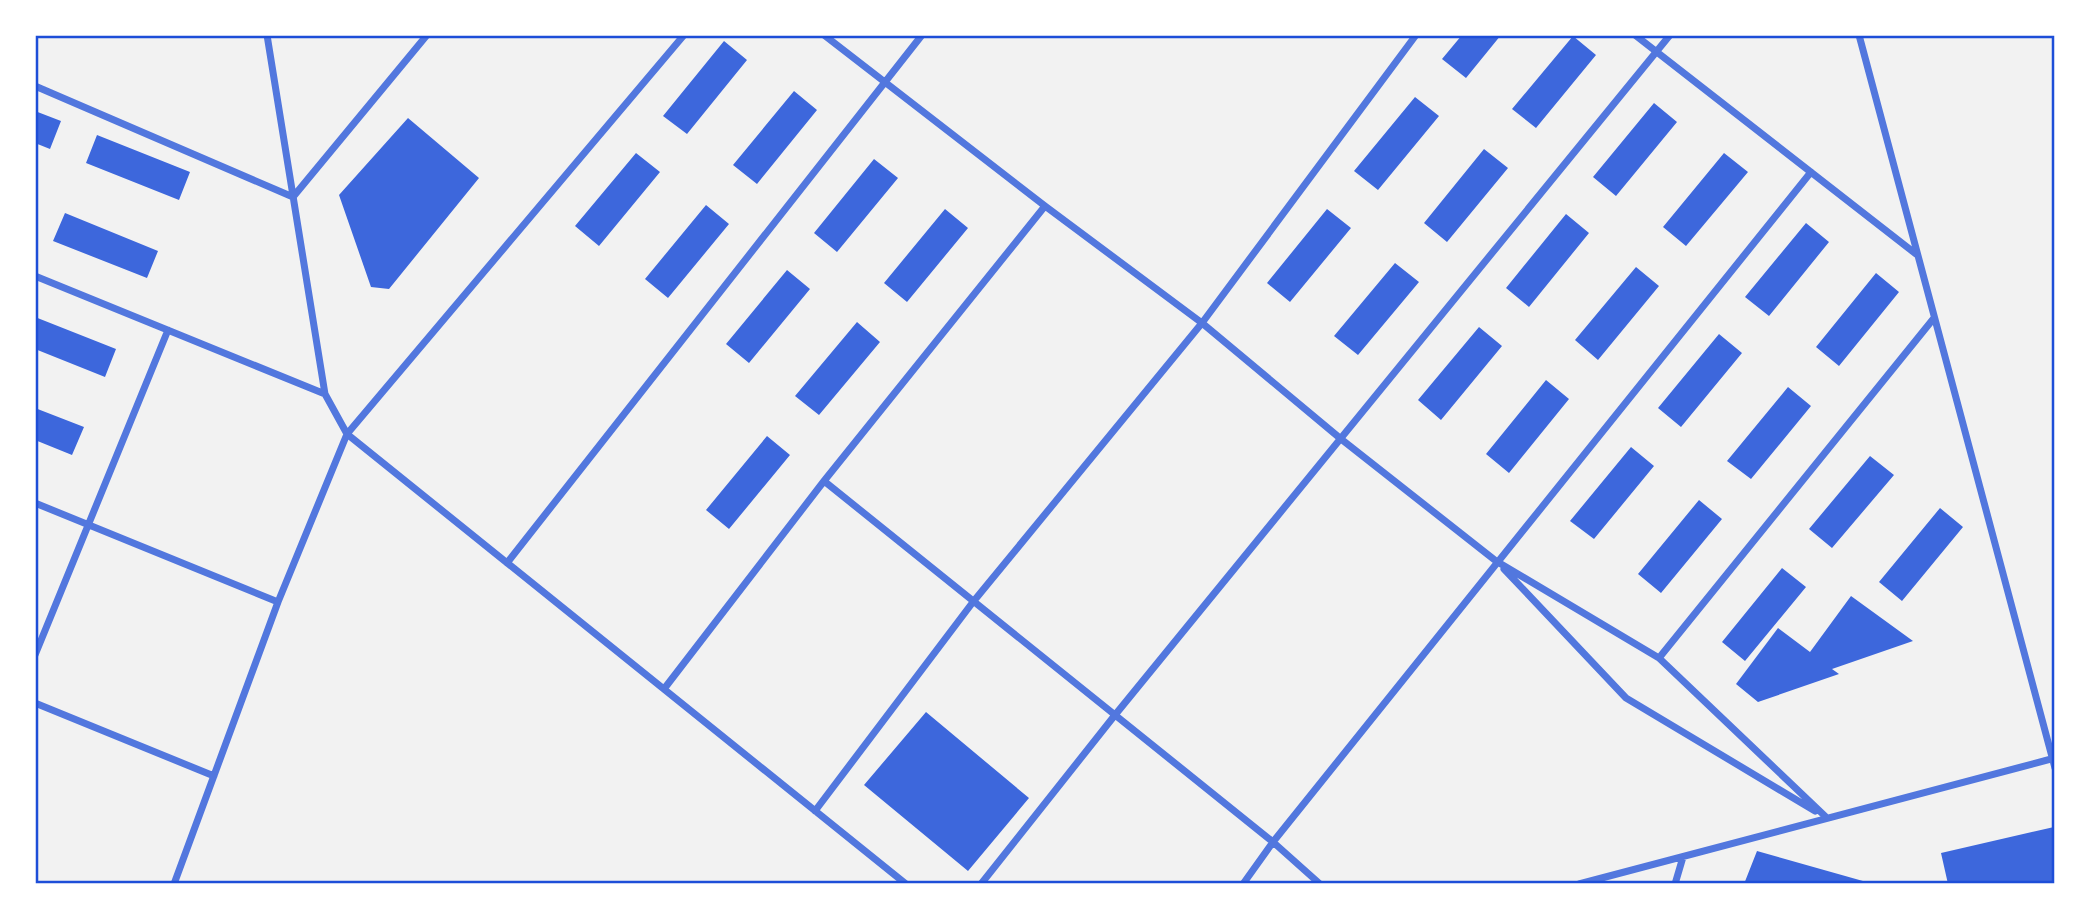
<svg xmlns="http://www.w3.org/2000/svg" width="2090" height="919" font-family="'PT Sans',sans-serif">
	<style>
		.building { fill: #3d67dc }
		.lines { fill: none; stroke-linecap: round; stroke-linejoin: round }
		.minor { stroke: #5277de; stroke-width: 7 }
		.neatline { fill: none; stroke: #1d4ed8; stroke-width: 2.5 }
	</style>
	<rect width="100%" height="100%" fill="#f2f2f2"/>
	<path class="building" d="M1462,35H1501L1466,78L1442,59Z
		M1573,36L1596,55L1536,128L1512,109Z
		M724,41L747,60L687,134L663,116Z
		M794,91L817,110L757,184L733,165Z
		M1415,97L1439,116L1378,190L1354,171Z
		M1654,103L1677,122L1616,196L1593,177Z
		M35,111L61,121L50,149L35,143Z
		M408,118L479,178L389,289L371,287L339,195Z
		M97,135L190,172L179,200L86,163Z
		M1484,149L1508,168L1447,242L1424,223Z
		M636,153L660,172L599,246L575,226Z
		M1724,153L1748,172L1686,246L1663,227Z
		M874,159L898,178L837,252L814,233Z
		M706,205L729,224L668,298L645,279Z
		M945,209L968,228L907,302L884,283Z
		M1327,209L1351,228L1290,302L1267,283Z
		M65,213L158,251L147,278L53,241Z
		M1566,214L1589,233L1529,307L1506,288Z
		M1806,223L1829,242L1769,316L1745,297Z
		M1395,263L1419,282L1358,355L1334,336Z
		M1636,267L1659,286L1598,360L1575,340Z
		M787,270L810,289L749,363L726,344Z
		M1876,273L1899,292L1839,366L1816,347Z
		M35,317L116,349L105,377L35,349Z
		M857,322L880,342L819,415L795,396Z
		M1479,327L1502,346L1441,420L1418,400Z
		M1719,334L1742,353L1681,427L1658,408Z
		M1546,380L1569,399L1509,473L1486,454Z
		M1788,387L1811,406L1751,479L1727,461Z
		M35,408L84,427L72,455L35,440Z
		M767,436L790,455L729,529L706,510Z
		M1631,447L1654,466L1594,539L1570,521Z
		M1870,456L1894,475L1832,548L1809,529Z
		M1699,500L1722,519L1661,593L1638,574Z
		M1940,508L1963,527L1902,601L1879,582Z
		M1782,568L1806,587L1745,661L1722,642Z
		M1851,596L1913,641L1832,669L1839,674L1758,702L1736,684L1778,628L1810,652Z
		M926,712L1029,798L968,871L864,785Z
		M2054,827L2055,884H1948L1941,853Z
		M1757,851L1870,883V884H1744Z"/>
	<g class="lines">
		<path class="minor" d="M267,35L325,394L347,434L906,884
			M824,35L1045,206L1202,323L1341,439L1496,561L1659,658L1827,818
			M1635,35L1916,254
			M1859,35L2055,768
			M35,86L293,197L427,35
			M35,276L325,394
			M824,481L1273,842L1320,884
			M35,503L278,602
			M507,563L922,35
			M1504,569L1626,698L1815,811
			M35,655L168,330
			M1659,658L1934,318
			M664,689L824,481L1045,206
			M35,703L214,776
			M815,811L973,602L1202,323L1416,35
			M174,884L278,602L347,434L684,35
			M981,884L1115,715L1670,35
			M1243,884L1273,842L1811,172
			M1579,884L2055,758
			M1675,884L1683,857"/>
	</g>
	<rect width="2090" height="919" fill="none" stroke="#ffffff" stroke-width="74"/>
	<rect x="37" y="37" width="2016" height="845" class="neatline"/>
</svg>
